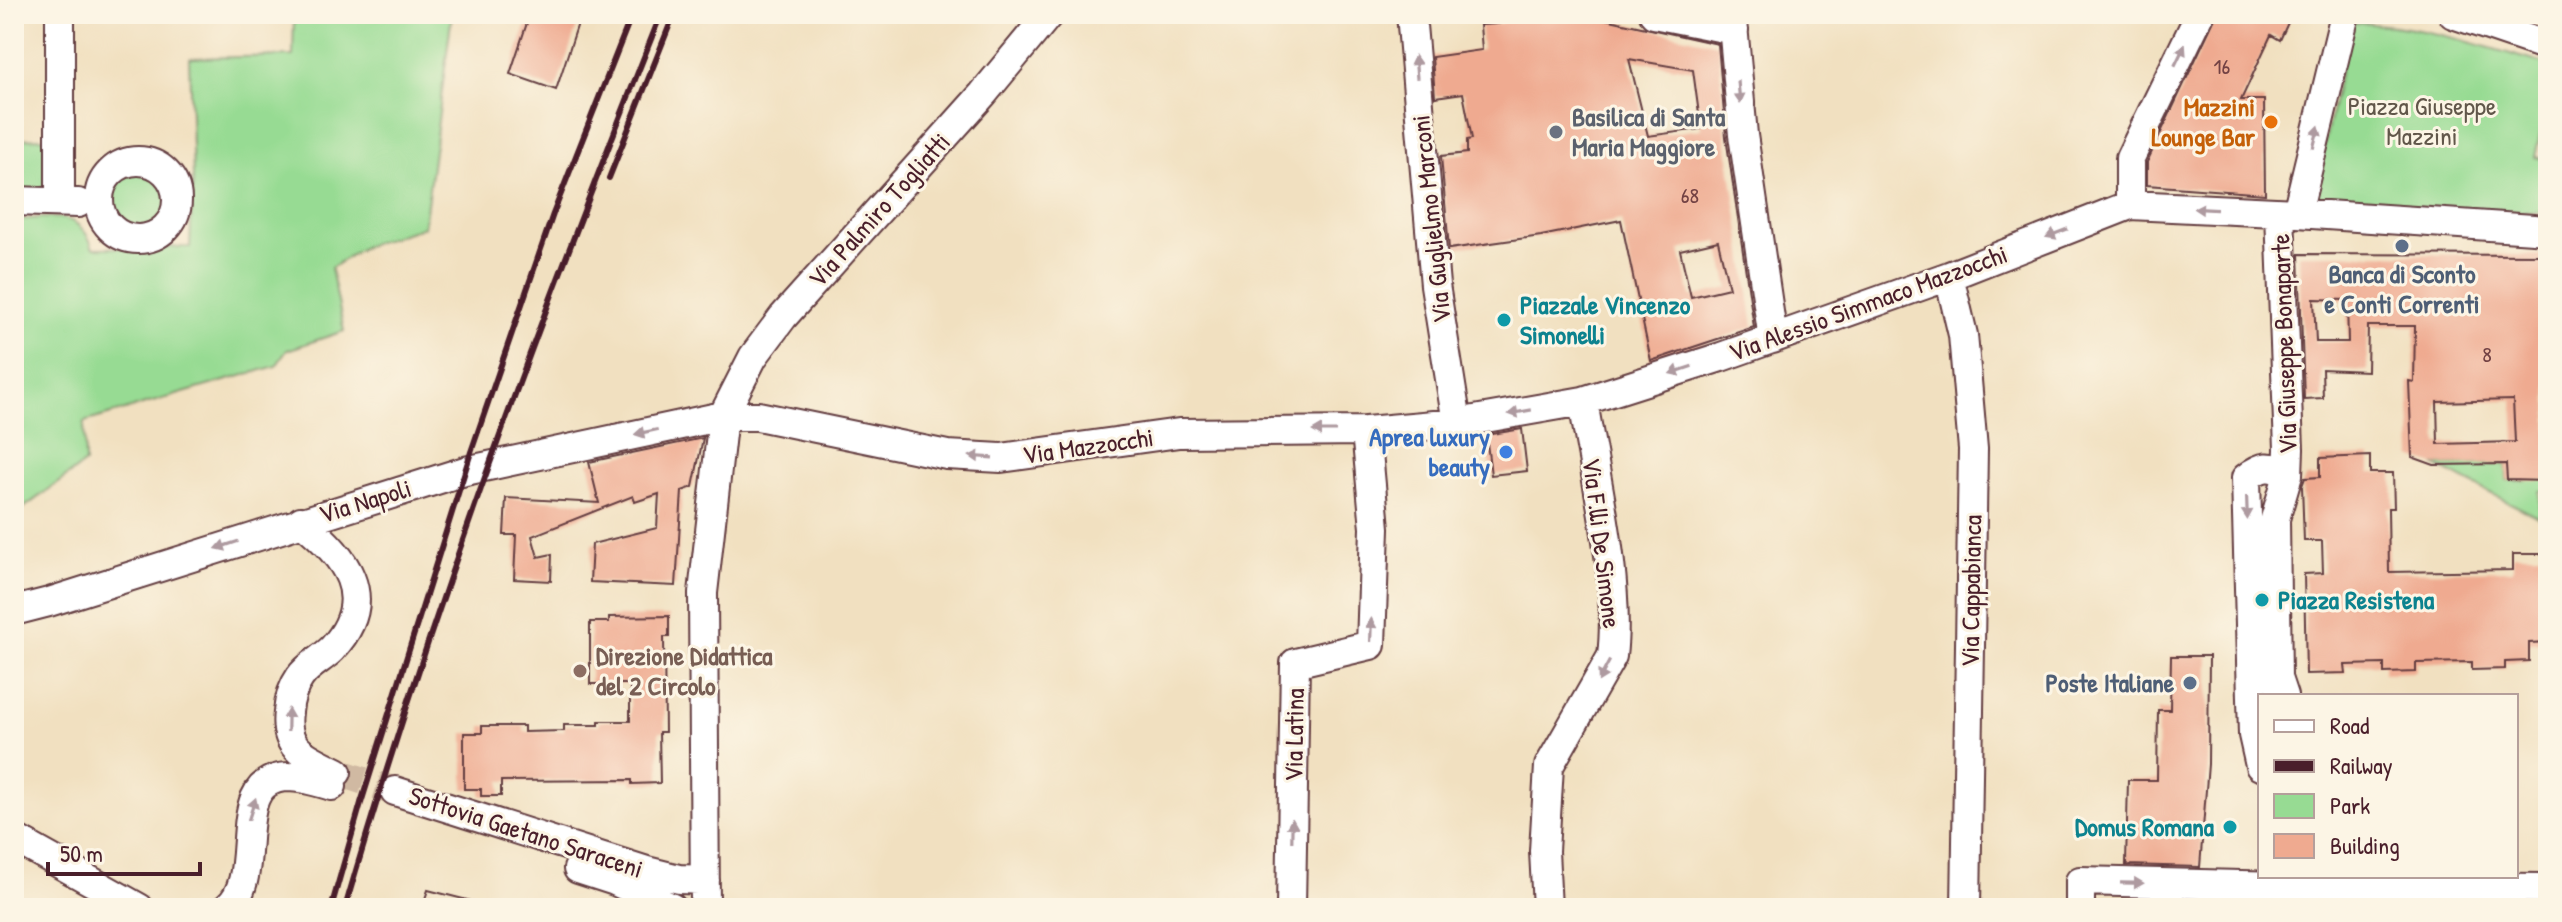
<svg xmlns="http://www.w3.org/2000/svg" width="2562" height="922" font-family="'Patrick Hand',sans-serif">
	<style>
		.green { fill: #97db93; stroke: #707d5f; stroke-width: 2 }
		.building { fill: #efaa90; fill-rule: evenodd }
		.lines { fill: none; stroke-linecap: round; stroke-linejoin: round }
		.minor-tunnel { stroke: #d0b9a2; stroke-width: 28; stroke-dasharray: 28 14; stroke-linecap: butt }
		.minor-casing { stroke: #633c41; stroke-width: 32 }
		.minor { stroke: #fff; stroke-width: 28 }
		.rail { stroke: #4a1f2b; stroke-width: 6 }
		.oneway { fill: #ae9aa0 }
		.food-dot { fill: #e8710a; stroke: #fcf5e5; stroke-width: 3 }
		.worship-dot { fill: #6b7280; stroke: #fcf5e5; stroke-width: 3 }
		.service-dot { fill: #5c6f8a; stroke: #fcf5e5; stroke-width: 3 }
		.culture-dot { fill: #0f9aa8; stroke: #fcf5e5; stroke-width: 3 }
		.shop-dot { fill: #3f7fe0; stroke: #fcf5e5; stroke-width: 3 }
		.education-dot { fill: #8d6e63; stroke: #fcf5e5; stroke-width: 3 }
		.labels { text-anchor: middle; stroke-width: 6; stroke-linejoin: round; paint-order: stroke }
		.number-label { font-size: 22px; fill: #734244 }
		.park-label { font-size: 26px; fill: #61574a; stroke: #fcf5e5 }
		.food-label { font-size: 26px; font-weight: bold; fill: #c56008; stroke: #fcf5e5; text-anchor: end }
		.worship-label { font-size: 26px; font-weight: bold; fill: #5b616d; stroke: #fcf5e5; text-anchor: start }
		.street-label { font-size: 26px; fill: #4a1f2b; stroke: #fcf5e5 }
		.service-label { font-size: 26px; font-weight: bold; fill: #4e5e75; stroke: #fcf5e5 }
		.culture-label { font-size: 26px; font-weight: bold; fill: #0d838f; stroke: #fcf5e5; text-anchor: start }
		.shop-label { font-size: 26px; font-weight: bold; fill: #366cbe; stroke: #fcf5e5; text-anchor: end }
		.education-label { font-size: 26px; font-weight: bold; fill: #785e54; stroke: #fcf5e5; text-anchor: start }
	</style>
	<rect width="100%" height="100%" fill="#fcf5e5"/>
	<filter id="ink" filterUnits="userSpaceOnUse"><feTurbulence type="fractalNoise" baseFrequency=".0125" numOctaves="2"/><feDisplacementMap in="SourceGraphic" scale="16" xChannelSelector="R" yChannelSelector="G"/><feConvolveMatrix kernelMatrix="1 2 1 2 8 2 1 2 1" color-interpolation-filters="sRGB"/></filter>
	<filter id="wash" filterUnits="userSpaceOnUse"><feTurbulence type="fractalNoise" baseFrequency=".006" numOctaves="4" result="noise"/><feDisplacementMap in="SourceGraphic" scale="32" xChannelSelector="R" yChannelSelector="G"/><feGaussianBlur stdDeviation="1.8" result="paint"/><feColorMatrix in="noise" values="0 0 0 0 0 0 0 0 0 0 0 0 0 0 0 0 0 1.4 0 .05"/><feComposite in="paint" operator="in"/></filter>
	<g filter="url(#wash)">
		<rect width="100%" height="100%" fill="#f1e0c0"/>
		<path class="green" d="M294,14H452L424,227L365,246L331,268L344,331L287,350L276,366L84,422L85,463L14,515V220C50,218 79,208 93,248L190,247L193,176L189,58L293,56Z
			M2350,23C2417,23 2483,46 2548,65V100L2535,157L2548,160V213L2312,203Z
			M45,138V190L14,189V139Z
			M109 200a29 29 0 1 1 58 0a29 29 0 1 1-58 0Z
			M2506,464L2507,480L2526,481L2548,464V491H2540V518L2434,465Z"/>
		<g id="blocks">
			<path class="building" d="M530,14H581L556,90L510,74Z
				M1537,14H1583L1718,44L1726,137L1754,327L1651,361L1621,220L1541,236L1449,249L1441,156L1467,153V140L1472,139L1463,93L1435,97L1432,57L1482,50L1480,25L1497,24ZM1629,59L1693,70L1701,129L1648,136ZM1718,241L1729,288L1691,297L1680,250Z
				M2217,14H2292L2280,40L2271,35L2241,100H2264L2265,194L2147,185V162Z
				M2299,254L2548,255V481L2507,480L2506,464L2434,465L2412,457L2409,381L2414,382L2415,326H2368L2367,371L2322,369L2323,398L2304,399ZM2314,299L2347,300L2348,342H2316ZM2513,400L2515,442L2438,444L2437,402Z
				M1522,429L1527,471L1491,475L1486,435Z
				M703,438L693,487L682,491L676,586L590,582L592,544L657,528L659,494L635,502L633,496L532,536L538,557L552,554L551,581L514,579L516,535H504L506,498L599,503L589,462Z
				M2370,456V473H2393L2394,508H2388L2389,572L2513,570V554H2548V642L2529,643V661L2505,662V669L2472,670V662L2416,663V672L2384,673V664L2345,665L2346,673L2306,674L2304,574L2323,573L2322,541H2304L2302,486L2305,478L2320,477V458Z
				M669,616V637H664L665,732H659L660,783L632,784V780L501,781V796H481V789H464V733H482V726H524V732L564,731V725H599V721H630V684H590V622H609V617Z
				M2171,656H2209L2208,764L2200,867L2126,865L2128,780H2157L2158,710H2170Z
				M428,890L475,902L474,908H422Z"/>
		</g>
	</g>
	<g filter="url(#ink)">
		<use href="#blocks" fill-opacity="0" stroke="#633c41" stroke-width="2"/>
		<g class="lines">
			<path class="minor-tunnel" d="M337,772L395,791"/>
			<g class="minor-casing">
				<path id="minor" d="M60,14V202
					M1411,14L1435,285L1457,423
					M1654,14L1734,30
					M1732,14L1743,135L1773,339
					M2453,14L2548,46
					M99 200a39 39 0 1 1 78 0a39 39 0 1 1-78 0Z
					M14,201L78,203
					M2130,205V158L2200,14
					M2280,213L2289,449L2288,475L2275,519L2277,678L2283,696
					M2297,213L2345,14
					M1949,276L1963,335L1973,449L1966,908
					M301,521C344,555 380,597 332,649C322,659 308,665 300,677C293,687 289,700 288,712C283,750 307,757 337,772
					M14,611L49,602L465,471L723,416H758L947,455L1001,458L1179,433L1366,431L1457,423L1583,401L1721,357L1949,276L2130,205L2297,213L2548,230
					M2260,766L2253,735L2246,478C2262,465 2270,464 2288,475
					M395,791L647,871L679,879L705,880
					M14,838L139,908
					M578,869L615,881L672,908
					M2281,876L2282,886L2548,888
					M227,908C267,877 224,779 288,777C302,777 318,782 332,786
					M705,908L703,593L723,416L753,357L783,317L983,94L1049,14
					M1291,908L1295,663L1371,645L1375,528L1366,431
					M1547,908L1544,851L1549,766L1612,656C1621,582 1595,477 1583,401
					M2080,908V881L2282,886V908"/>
			</g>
			<use href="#minor" class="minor"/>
			<path class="rail" d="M609,178L674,14
				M331,908L361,803L471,452L553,214L632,14
				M345,908C433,604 544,308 661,14"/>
		</g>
		<defs><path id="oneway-solid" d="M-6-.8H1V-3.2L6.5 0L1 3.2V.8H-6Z" transform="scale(2)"/></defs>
		<g class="oneway">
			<use href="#oneway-solid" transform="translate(2180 55) rotate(-64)"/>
			<use href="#oneway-solid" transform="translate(1416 67) rotate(-95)"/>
			<use href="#oneway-solid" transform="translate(1739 92) rotate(85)"/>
			<use href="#oneway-solid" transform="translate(2316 137) rotate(-76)"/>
			<use href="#oneway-solid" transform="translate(2205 209) rotate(-177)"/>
			<use href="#oneway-solid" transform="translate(2057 233) rotate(159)"/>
			<use href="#oneway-solid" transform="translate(1681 370) rotate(162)"/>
			<use href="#oneway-solid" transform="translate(1520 412) rotate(170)"/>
			<use href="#oneway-solid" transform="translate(1324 431) rotate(-180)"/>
			<use href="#oneway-solid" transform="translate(646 432) rotate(168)"/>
			<use href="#oneway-solid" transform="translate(981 457) rotate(-176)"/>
			<use href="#oneway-solid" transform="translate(2247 508) rotate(88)"/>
			<use href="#oneway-solid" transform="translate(227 545) rotate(162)"/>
			<use href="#oneway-solid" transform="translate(1371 630) rotate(-88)"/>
			<use href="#oneway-solid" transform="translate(1604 671) rotate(118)"/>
			<use href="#oneway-solid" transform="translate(288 720) rotate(-89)"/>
			<use href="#oneway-solid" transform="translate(252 809) rotate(-72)"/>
			<use href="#oneway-solid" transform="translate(1292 830) rotate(-89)"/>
			<use href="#oneway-solid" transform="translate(2132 883) rotate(1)"/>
		</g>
	</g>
	<circle class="food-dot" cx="2271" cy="122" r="8"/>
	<circle class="worship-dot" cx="1556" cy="132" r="8"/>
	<g class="service-dot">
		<circle cx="2402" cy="246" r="8"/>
		<circle cx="2190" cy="683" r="8"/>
	</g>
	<g class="culture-dot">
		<circle cx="1504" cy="320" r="8"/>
		<circle cx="2262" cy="600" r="8"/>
		<circle cx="2230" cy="827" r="8"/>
	</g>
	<circle class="shop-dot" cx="1506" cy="452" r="8"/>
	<circle class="education-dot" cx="580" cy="671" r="8"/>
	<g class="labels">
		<g class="number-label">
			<text x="2222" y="74">16</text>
			<text x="1690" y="203">68</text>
			<text x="2487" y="362">8</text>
		</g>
		<g class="park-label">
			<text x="2422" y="115">Piazza Giuseppe<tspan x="2422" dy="30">Mazzini</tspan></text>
		</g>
		<g class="food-label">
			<text x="2255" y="116">Mazzini<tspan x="2255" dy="30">Lounge Bar</tspan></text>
		</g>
		<g class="worship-label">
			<text x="1572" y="126">Basilica di Santa<tspan x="1572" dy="30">Maria Maggiore</tspan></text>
		</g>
		<g class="street-label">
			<text transform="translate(879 210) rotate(-48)" y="9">Via Palmiro Togliatti</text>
			<text transform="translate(1431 219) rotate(-96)" y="9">Via Guglielmo Marconi</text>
			<text transform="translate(1868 303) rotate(-20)" y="9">Via Alessio Simmaco Mazzocchi</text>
			<text transform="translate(2284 344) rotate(-92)" y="9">Via Giuseppe Bonaparte</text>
			<text transform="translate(1088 446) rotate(-8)" y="9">Via Mazzocchi</text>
			<text transform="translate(365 501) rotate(-17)" y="9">Via Napoli</text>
			<text transform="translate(1602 543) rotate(83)" y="9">Via F.lli De Simone</text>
			<text transform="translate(1971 591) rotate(-89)" y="9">Via Cappabianca</text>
			<text transform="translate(1294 735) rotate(-89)" y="9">Via Latina</text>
			<text transform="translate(526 832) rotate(18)" y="9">Sottovia Gaetano Saraceni</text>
		</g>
		<g class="service-label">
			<text x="2402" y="283">Banca di Sconto<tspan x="2402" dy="30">e Conti Correnti</tspan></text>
			<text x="2174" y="692" text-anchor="end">Poste Italiane</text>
		</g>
		<g class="culture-label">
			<text x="1520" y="314">Piazzale Vincenzo<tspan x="1520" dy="30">Simonelli</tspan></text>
			<text x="2278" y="609">Piazza Resistena</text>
			<text x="2214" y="836" text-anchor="end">Domus Romana</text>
		</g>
		<g class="shop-label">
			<text x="1490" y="446">Aprea luxury<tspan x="1490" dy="30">beauty</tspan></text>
		</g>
		<g class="education-label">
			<text x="596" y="665">Direzione Didattica<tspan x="596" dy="30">del 2 Circolo</tspan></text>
		</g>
	</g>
	<rect width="2562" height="922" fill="none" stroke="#fcf5e5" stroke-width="48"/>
	<rect x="2258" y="694" width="260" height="184" fill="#fcf5e5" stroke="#b59f9b" stroke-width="2"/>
	<rect x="2274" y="720" width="40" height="12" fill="#ffffff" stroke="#b59f9b" stroke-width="2"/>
	<text x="2330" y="734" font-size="24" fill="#4a1f2b">Road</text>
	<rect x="2274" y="760" width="40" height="12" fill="#4a1f2b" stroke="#b59f9b" stroke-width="2"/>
	<text x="2330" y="774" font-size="24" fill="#4a1f2b">Railway</text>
	<rect x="2274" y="794" width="40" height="24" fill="#97db93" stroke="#b59f9b" stroke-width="2"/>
	<text x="2330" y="814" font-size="24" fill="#4a1f2b">Park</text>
	<rect x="2274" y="834" width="40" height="24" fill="#efaa90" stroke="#b59f9b" stroke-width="2"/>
	<text x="2330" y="854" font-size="24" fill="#4a1f2b">Building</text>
	<path d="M48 862v12h152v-12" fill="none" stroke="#4a1f2b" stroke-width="4"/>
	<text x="60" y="862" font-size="24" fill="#4a1f2b" stroke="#fcf5e5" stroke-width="6" paint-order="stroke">50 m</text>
</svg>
